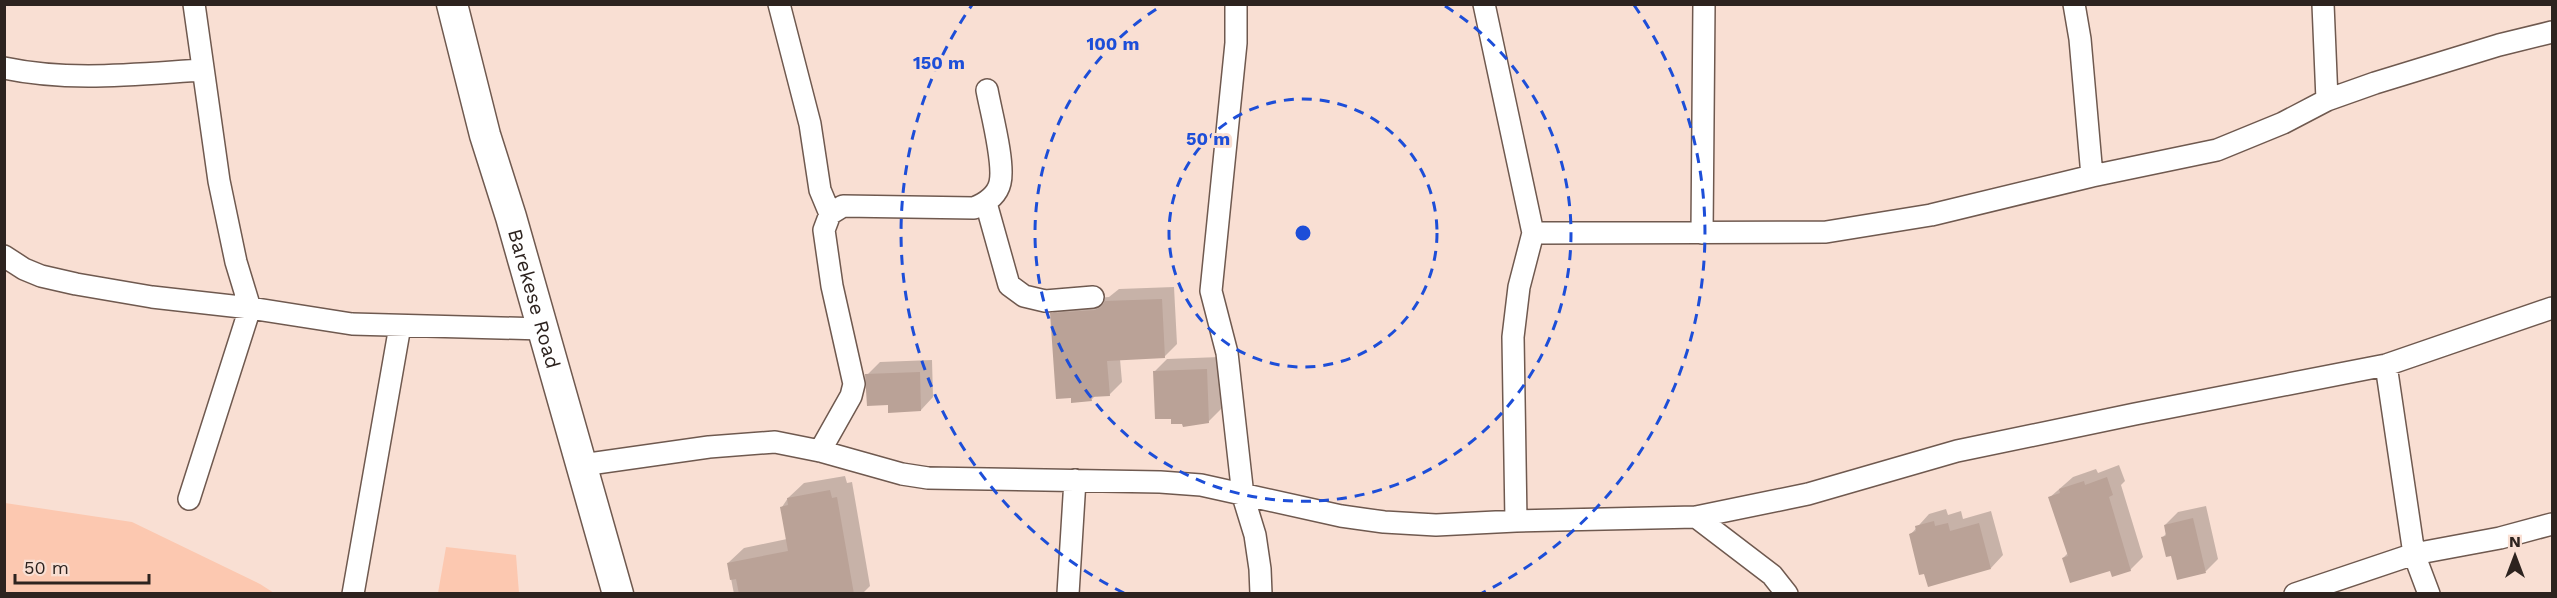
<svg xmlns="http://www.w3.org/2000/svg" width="2557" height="598" font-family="'Work Sans',sans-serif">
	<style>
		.green { fill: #fcc8b0 }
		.shadow { fill: #0003 }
		.building { fill: #baa297 }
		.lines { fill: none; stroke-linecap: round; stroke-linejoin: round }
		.minor-casing { stroke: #6f594f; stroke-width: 24 }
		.secondary-casing { stroke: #6f594f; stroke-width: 33 }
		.minor { stroke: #fff; stroke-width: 21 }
		.secondary { stroke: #fff; stroke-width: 30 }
		.ring { fill: none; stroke: #1d4ed8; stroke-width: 3; stroke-dasharray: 10 8 }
		.labels { text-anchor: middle; stroke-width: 6; stroke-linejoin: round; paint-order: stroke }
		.street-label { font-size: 20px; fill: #2d231f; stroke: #f9dfd3 }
		.centre { fill: #1d4ed8; stroke: #f9dfd3; stroke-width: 3 }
		.ring-label { font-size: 18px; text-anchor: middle; font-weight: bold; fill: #1d4ed8; stroke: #f9dfd3; stroke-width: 6; stroke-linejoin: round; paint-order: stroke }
	</style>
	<rect width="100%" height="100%" fill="#f9dfd3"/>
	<path class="green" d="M5,503L132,522L260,584L274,593H5Z
		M446,547L516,555L519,593H438Z"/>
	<path class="shadow" d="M1174,287L1177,344L1164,357L1120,359L1122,382L1109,395H1096L1091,400L1052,314L1064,301L1109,297L1119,289Z
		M1220,357L1221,409L1209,421L1155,371L1167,359Z
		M932,360L933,397L921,410L889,404L867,375L880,362Z
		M2119,465L2125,481L2121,485L2143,557L2130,570L2111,569L2063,558L2068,553L2049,498L2073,477L2096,469L2098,473Z
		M845,476L847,483L852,482L870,586L862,594H734L728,563L744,548L787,539L782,507L788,498L804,483Z
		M2206,506L2218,559L2206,571L2178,578L2172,554L2163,537L2167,533L2165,525L2178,512Z
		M1946,509L1948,515L1961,511L1963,519L1991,511L2003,555L1991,568L1911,534L1929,514Z"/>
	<path class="building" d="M1162,299L1165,358L1107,361L1110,396L1091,397L1092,401L1071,403V398L1056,399L1050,313L1095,310L1101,307L1105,301Z
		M1207,369L1209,423L1183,427L1182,424H1171V419H1155L1153,371Z
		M920,372L921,411L888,413V405L867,406L865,374Z
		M2107,477L2113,495L2109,497L2131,571L2112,577L2110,571L2070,583L2062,558L2068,556L2048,497L2060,493L2059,489L2084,481L2085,485Z
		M830,490L832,498L837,497L854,594H739L736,579L730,580L727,563L788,551L780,507L788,505L787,498Z
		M2193,518L2206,573L2177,580L2171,556L2166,557L2161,537L2166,536L2164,525Z
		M1934,521L1935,526L1948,523L1950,531L1979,523L1991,569L1928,587L1924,574L1919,575L1909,534L1916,531L1915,526Z"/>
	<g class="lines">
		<g class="minor-casing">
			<path id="minor" d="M779,4L810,124L820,190L830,214
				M1236,4V43L1211,291L1227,353L1243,496L1255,535L1260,569L1261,594
				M1484,4L1533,233
				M2074,4L2080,39L2092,176
				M2323,4L2327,100
				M4,68C70,82 137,74 203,70
				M986,203L1009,285L1024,296L1045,301L1093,297
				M1702,233L1704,4
				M4,256L24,269L41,276L76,284L152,297L250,308L352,324L543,329
				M2386,365L2414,554L2500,538L2552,524
				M820,451L851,396L854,384L832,286L824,230L830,214L843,206L974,208C986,203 997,196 1000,183C1005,163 991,112 987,90
				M582,465L709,447L775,442L820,451L902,474L928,478L1160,482L1201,485L1341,516L1384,522L1436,525L1516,521L1696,517L1808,494L1957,451L2135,414L2386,365L2552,308
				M189,499L250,308L236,262L219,181L194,4
				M1696,517L1772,575L1787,594
				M1516,521L1513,337L1519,287L1533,233L1826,232L1931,215L2092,176L2217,150L2283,123L2327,100L2375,83L2499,45L2552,32
				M353,594L400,326
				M1068,594L1075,480
				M2295,594L2414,554L2429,594"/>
		</g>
		<g class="secondary-casing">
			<g id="secondary">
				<path id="s1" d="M452,4L485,135L511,217L618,594"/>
			</g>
		</g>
		<use href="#minor" class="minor"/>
		<use href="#secondary" class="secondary"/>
	</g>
	<g class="ring">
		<circle cx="1303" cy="233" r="134"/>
		<path d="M1445 6A268 268 0 1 1 1161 6"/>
		<path d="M1124 593A402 402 0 0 1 972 5M1634 5A402 402 0 0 1 1482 593"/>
	</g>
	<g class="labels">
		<g class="street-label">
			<text dy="7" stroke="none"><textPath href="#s1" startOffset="306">Barekese Road</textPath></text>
		</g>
	</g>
	<circle cx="1303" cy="233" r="9" class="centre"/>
	<g class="ring-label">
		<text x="1113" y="50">100 m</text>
		<text x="939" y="69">150 m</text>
		<text x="1208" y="145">50 m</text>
	</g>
	<rect width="2557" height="598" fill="none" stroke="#2d231f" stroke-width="12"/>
	<g transform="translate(2515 556)" stroke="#f9dfd3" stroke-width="4.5" paint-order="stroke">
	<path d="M0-4.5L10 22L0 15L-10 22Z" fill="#2d231f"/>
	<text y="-9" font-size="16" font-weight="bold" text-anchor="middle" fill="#2d231f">N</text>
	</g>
	<path d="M15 574v9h134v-9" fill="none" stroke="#2d231f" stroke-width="3"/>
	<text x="24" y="574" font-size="18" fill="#2d231f" stroke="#f9dfd3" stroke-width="4.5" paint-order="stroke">50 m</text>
</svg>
